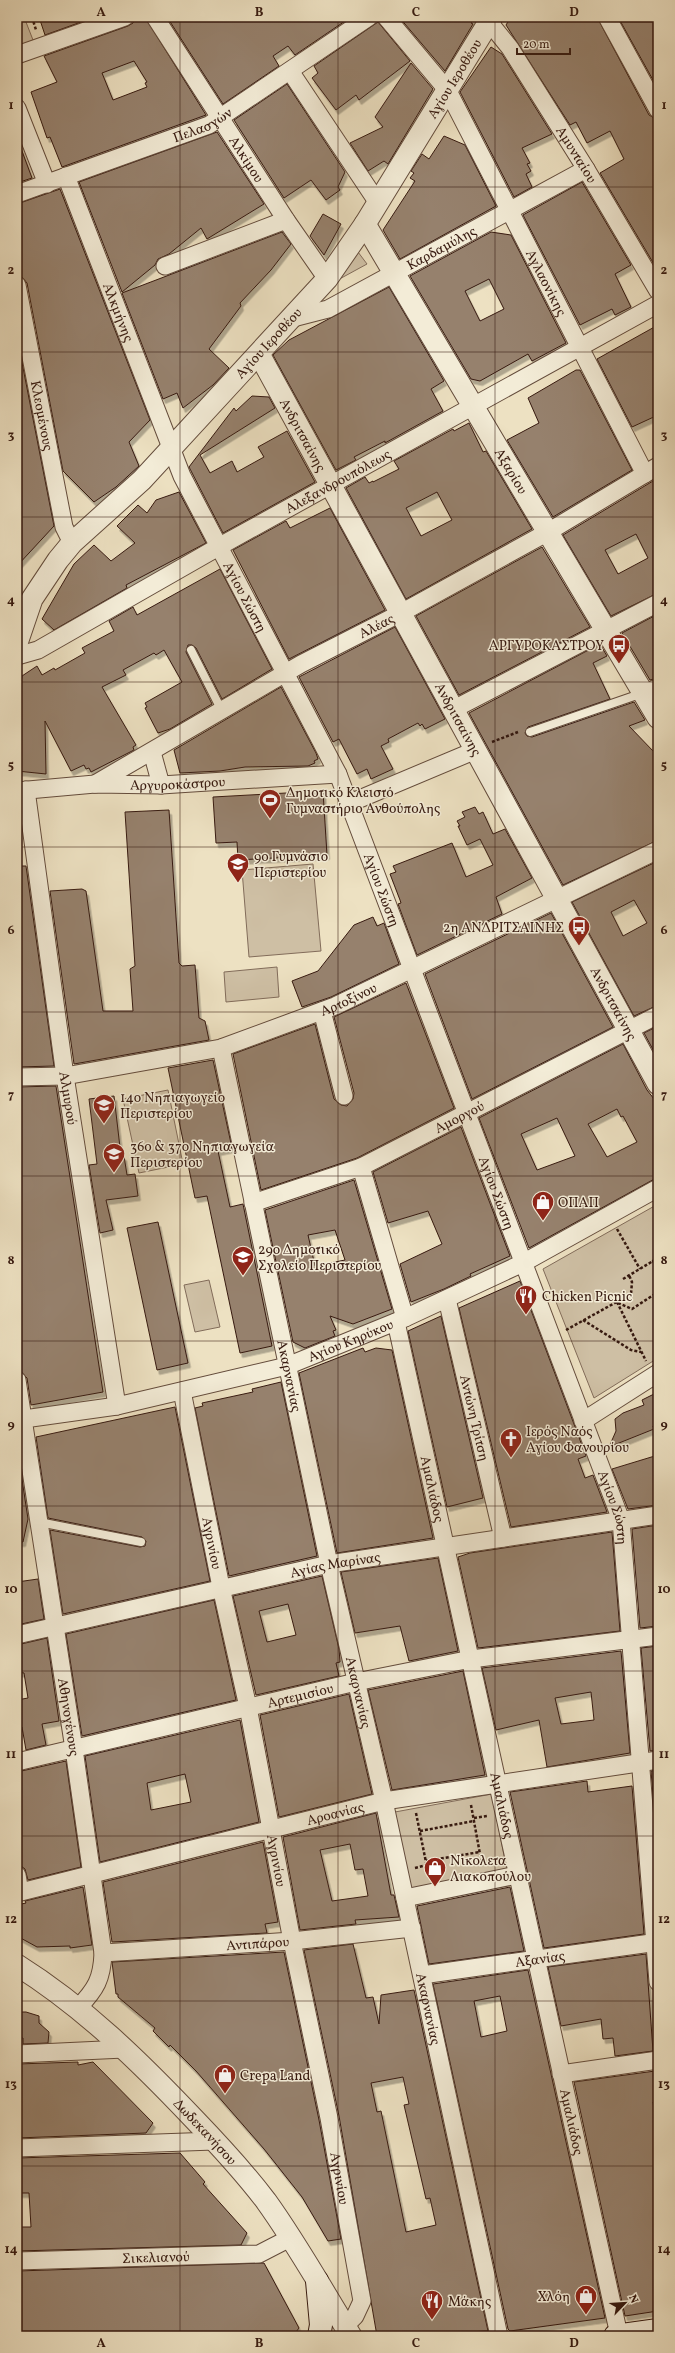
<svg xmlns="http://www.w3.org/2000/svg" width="675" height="2353" font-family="Vollkorn,serif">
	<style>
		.green { fill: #cebfa4; stroke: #826c5a }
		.building { fill: #96816d; stroke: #371a10; fill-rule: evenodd; filter: url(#shadow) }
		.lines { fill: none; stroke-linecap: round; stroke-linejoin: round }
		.service-casing { stroke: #644c3c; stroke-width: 10 }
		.minor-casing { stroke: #644c3c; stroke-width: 19 }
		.tertiary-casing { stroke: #644c3c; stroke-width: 23 }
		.secondary-casing { stroke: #371a10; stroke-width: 24 }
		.path { stroke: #371a10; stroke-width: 2.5; stroke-dasharray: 3 2; stroke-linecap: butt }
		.service { stroke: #f3ecd7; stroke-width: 8 }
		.minor { stroke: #f3ecd7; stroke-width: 17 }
		.tertiary { stroke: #f3ecd7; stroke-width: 21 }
		.secondary { stroke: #f3ecd7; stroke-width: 22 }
		.grid { fill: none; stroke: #371a10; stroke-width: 1; stroke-opacity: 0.55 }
		.labels { text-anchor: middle; stroke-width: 3; stroke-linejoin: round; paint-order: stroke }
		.street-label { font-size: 14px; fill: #371a10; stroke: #f3ecd7 }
		.poi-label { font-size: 14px; fill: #371a10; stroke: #f3ecd7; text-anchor: start }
		.neatline { fill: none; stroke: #371a10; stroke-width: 1.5 }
		.grid-label { font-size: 13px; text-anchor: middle; font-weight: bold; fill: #371a10 }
	</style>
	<defs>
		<filter id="shadow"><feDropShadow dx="2.5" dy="4.5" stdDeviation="0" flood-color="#0004"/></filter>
	</defs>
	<rect width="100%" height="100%" fill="#ede1c2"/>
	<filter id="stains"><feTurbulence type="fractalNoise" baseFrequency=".005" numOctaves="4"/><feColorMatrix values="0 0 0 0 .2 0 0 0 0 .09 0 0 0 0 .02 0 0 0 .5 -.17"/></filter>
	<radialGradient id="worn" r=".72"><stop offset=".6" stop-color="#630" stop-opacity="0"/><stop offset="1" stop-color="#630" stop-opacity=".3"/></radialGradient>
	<path class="green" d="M17,17H24L33,40L31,43L17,48Z
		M355,248L367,264L334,282Z
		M313,864L321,951L249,957L242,870Z
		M277,967L279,997L226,1002L224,972Z
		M168,1090L183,1164L139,1173L123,1099Z
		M658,1204V1358L594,1398L543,1269Z
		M209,1280L220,1327L195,1332L184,1285Z
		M492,1794L507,1871L409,1889L395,1812Z"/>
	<path class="building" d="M39,17H95L45,35Z
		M135,17H145L206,115L62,167L50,137L47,138L31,92L57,82L44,56L128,26L133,23ZM134,61L147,82L145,83L147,87L113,100L102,73Z
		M167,17H351L295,55L288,46L273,56L279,66L223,104Z
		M399,17H475L471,23L473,24L445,71Z
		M511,17H597L649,115L658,120V271L600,173L624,159L610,131L587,143L576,122L570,125L506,25Z
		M618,17H658V89Z
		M378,22L410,61L359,100L356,95L336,110L312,78L318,73L314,66Z
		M491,47L502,54L552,134L522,148L530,163L527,164L531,171L526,174L532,187L514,197L460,92Z
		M411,63L433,89L388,164L384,161L368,171L350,143L383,127L375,117Z
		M287,84L345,172L338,187L340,190L326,200L311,180L284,198L234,120Z
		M217,132L264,204L207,239L201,228L169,254L158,259L155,265L122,292L79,182Z
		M444,136L465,145L496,206L400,259L383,230L415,181L410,178L414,173L411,171L422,154L429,159Z
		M17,143H19L32,178L17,183Z
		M582,182L631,265L615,274L631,307L615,315L612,309L580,325L523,215Z
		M60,189L150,420L129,442L139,466L116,487L94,502L63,471L27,283L21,276L17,256V204Z
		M323,214L341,224L324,255L310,236Z
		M282,232L291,244L271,270L240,303L241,306L209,349L229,368L213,385L183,408L177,393L163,399L122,293Z
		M491,232L511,235L566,343L532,361L528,354L480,381L471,379L410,276ZM489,279L504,309L480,321L465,291Z
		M389,287L444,381L431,389L443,411L385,443V441L354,457L356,460L336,470L273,355L289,340Z
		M658,325V415L632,427L597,359Z
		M17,337L54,526L17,566Z
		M576,370H580L632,470L553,517L507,440L539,423L528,398Z
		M252,396L269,397L275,408L200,455L210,473L232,461L237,472L264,457L258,447L287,431L315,482L223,533L189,467L234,408L236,411Z
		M469,423L483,452L486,451L532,529L406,599L346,488L365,477L369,483L373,481V482L399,469L394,461L453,429L454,431ZM437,492L452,520L421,536L406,508Z
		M658,478V593L611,616L563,535ZM636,534L648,558L618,574L605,550Z
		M179,492L206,543L126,585L127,588L54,630L42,619L74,564L94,545L111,561L135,543L117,526L138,505L147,513L156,500Z
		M330,508L385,610L289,659L233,550L286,521L290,528Z
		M542,547L590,627L459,695L416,616Z
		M220,569L272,669L222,699L196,648L192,645H188L186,652L212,704L170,729L158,733L145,708L147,707L145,703L182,682L164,650L156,655L154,653L123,670L126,675L102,687L136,745L133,747L134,750L91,772L89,768L86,769L84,765L71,771L45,721L46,774L17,771V710L22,676L37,666L42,675L54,668L55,670L85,653L82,648L114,631L109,621L133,607L137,615Z
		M658,614V678L650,680L622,633Z
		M395,627L445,719L425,729L422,724L420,726L418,723L388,739L389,742L381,746L393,769L371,779L367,769L357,774L339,739L333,742L299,677Z
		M600,644L607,656L593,663L610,699L528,727L525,733L527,736L532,737L634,702L645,720L629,726L654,752L658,760V840L563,885L469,713Z
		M281,687L316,753L318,759L314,761L315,763L308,766L245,767L220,771L180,773L174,750Z
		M323,791L327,855L238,860L237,842L216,843L213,797Z
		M475,807L479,814L483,812L493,834L505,829L532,878L496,897L502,914L417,955L398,904L401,903L400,900L390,874L396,872L393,866L452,843L466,877L493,865L480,839L467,845L458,826H460L457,821L465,817L462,812Z
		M169,810L179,963L182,966L195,965L199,1018L205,1021L209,1040L74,1064L50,891L82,889L86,891L103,1011H133L130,969L135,966L125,812Z
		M658,861V1005L634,1016L572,902ZM634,900L647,923L623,936L611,912Z
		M17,866H26L54,1066L17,1067Z
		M551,913L613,1027L472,1099L425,974Z
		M373,917L377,926L384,923L399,964L331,997L302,1007L292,981L318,971L354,925Z
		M406,983L454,1108L357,1158L261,1190L233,1054L315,1024L334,1099L341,1105L347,1106L353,1099L354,1093L334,1017Z
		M658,1026V1057H657L644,1033Z
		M623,1044L647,1090L658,1104V1177L529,1248L479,1118ZM617,1109L621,1117L623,1116L637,1142L607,1157L588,1124ZM557,1118L575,1156L537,1170L521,1134Z
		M213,1060L232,1148L218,1151L230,1207L243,1204L272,1346L240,1353L207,1196L195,1198L168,1068Z
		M56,1086L103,1392L31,1405L27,1378L20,1371L17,1352V1087Z
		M114,1096L121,1156H124L127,1175L135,1174L138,1196L106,1200L113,1230L100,1233L89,1165L97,1164L89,1099Z
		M461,1127L510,1256L470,1274L471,1276L444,1289L411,1302L400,1264L442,1244L428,1211L388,1223L373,1172Z
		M354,1180L392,1309L353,1324L330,1316L336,1330L333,1331L335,1336L305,1348L293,1342L265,1210ZM335,1230L345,1260L315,1266L308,1235Z
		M158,1222L188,1363L157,1370L127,1228Z
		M520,1281L586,1456L578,1459L585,1478L593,1475L607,1512L511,1527L459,1308Z
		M441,1316L483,1498L447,1507L408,1331Z
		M363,1348L365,1352L376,1348L392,1350L433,1538L337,1553L299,1373Z
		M281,1382L317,1556L229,1576L195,1408L203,1406L202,1403L253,1392L252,1389Z
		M658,1392V1437L653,1426L654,1429L609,1447L616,1431L615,1419L623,1413L644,1405L642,1400Z
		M175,1407L210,1581L63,1614L50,1530L140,1547L145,1546L146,1541L142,1537L48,1518L36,1437Z
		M18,1453L28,1519L23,1542H17Z
		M658,1455V1505L628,1509L612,1469Z
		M658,1525V1626L640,1628L632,1529Z
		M612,1532L620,1631L478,1648L458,1557L470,1553Z
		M438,1558L458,1651L409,1661L400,1626L355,1633L341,1572Z
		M322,1576L339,1649L340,1662L336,1663L339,1676L256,1695L233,1596ZM288,1604L296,1635L267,1642L259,1611Z
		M38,1579L44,1619L17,1625V1582Z
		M214,1600L236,1700L82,1736L66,1634Z
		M47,1638L59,1721L42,1724L46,1745L26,1750L22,1727L17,1728V1700L28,1698L24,1673L17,1672V1645Z
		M658,1646V1750L650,1751L641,1648Z
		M621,1651L630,1753L547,1767L539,1720L496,1730L482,1668ZM591,1692L594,1720L561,1724L555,1698Z
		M463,1671L485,1775L392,1790L368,1690Z
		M349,1694L372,1794L279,1817L260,1715Z
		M240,1720L259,1822L100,1862L85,1756ZM185,1774L191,1802L151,1810L147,1783Z
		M66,1761L81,1867L28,1880L25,1869L21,1866L17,1840V1772Z
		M658,1770V1857L651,1771Z
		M587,1781L588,1792L632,1786L644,1934L544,1948L510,1792Z
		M376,1813L391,1895H394L399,1917L355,1920L356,1924L300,1930L283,1837ZM350,1844L355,1870L363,1869L368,1896L332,1901L320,1850Z
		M263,1842L278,1922L265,1924L267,1933L112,1942L103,1882Z
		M83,1887L92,1945L70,1948V1946L37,1947L17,1936V1905L26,1903L25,1901Z
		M510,1887L524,1951L429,1964L417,1906Z
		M353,1944L366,1998L373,1997L379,2024L381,1995L414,1990L488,2331L377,2336L339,2116L304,1950ZM403,2077L409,2104L404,2105L426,2199L430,2198L436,2225L406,2232L381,2111L377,2112L371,2083Z
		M284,1952L319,2120L341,2239L328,2241L302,2197L264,2149L196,2071L170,2045L169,2047L153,2031L155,2028L118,1997V1994H116L112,1962Z
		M646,1954L653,2051L615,2056L613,2038L603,2039L601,2019L561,2026L548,1967Z
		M528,1970L605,2318L510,2331L508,2329L433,1984ZM500,1996L507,2031L481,2037L474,2001Z
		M17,2012H26L39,2016V2023L49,2032L48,2043L23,2044V2038H17Z
		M78,2062V2065L93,2062L153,2123L146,2133L17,2138V2064Z
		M655,2071L658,2098V2101L653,2102L658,2132V2311L625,2316L574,2082Z
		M180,2153L205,2182L203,2184L247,2233L241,2245L17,2251V2227H31L29,2193H17V2158Z
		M264,2263L299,2328L293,2336H17V2271Z"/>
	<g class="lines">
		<g class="service-casing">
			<path id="service" d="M191,650L222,711
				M530,732L643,693
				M39,1522L141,1542"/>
		</g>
		<g class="minor-casing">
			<g id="minor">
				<path id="s1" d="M155,17L286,220L327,279"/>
				<path id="s2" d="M386,17L448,91L645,474"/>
				<path d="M607,17L658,110"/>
				<path id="s3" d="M489,22L510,48L586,169L658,291"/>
				<path d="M17,55L125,17"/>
				<path d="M290,71L378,203"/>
				<path d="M17,108L47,184"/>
				<path id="s4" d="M66,176L182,476L338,774L621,1520L658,1982"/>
				<path id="s5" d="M17,194L209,125L369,17"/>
				<path d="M165,266L286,220"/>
				<path id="s6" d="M17,285L64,527L72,543"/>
				<path id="s7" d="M293,318L328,309L586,169"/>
				<path id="s8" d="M17,656L38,650L220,546L658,304"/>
				<path d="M643,693L658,688"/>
				<path d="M454,709L658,603"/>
				<path d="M152,752L161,785"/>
				<path id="s9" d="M95,784L301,664L401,613L548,532L658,466"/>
				<path id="s10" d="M26,790L65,1076L117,1406"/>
				<path id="s11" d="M17,791L95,784L161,785L338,774"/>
				<path d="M350,803L476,750"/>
				<path d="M322,1011L344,1096"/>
				<path id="s12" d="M221,1048L329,1564L384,1801L499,2336"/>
				<path id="s13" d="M17,1077L65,1076L221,1048L335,1006L658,850"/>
				<path d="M361,1167L405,1318"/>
				<path id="s14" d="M253,1203L361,1167L658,1015"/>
				<path id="s15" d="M447,1299L503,1538"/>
				<path id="s16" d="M396,1322L619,2335"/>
				<path id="s17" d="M17,1380L74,1749L103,1953C102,1979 96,1989 78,2008"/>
				<path id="s18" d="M182,1391L221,1587L248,1707L292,1941L329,2118L362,2301L355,2316L345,2326"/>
				<path id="s19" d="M17,1420L117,1406L287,1366L405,1318L523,1263L658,1188"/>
				<path d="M583,1421L658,1373"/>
				<path id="s20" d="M17,1635L329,1564L658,1515"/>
				<path id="s21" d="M17,1762L356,1682L471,1659L658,1636"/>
				<path d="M17,1875L20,1892"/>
				<path id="s22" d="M17,1893L384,1801L658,1760"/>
				<path d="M405,1898L517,1875"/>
				<path id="s23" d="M103,1953L292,1941L412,1928"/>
				<path id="s24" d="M422,1975L658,1942"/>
				<path d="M17,2054L124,2049"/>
				<path d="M561,2074L658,2060"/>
				<path d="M17,2148L214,2141"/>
				<path id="s25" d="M17,2261L259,2254L290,2238"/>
			</g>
		</g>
		<g class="tertiary-casing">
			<g id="tertiary">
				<path id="s26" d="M365,224L658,718"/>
				<path id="s27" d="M259,354L658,1084"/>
				<path id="s28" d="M17,643L32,599L58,560L72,543L142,480L327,279L365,224L492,17"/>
				<path id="s29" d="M17,1965C84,2007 140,2062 194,2119C219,2145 244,2172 266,2201C297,2244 323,2291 351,2336"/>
			</g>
		</g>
		<g class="secondary-casing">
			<path id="secondary" d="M317,2281L321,2325L319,2336
				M615,2336L658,2330"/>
		</g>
		<path class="path" d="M32,17L36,30
			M492,742L518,732
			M617,1229L640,1269
			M658,1251L653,1261L658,1269
			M623,1279L653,1261
			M617,1302L646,1361
			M618,1303L632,1309L658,1292
			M583,1320L631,1350L641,1352
			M566,1330L631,1294L632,1282L629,1275
			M471,1805L482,1865
			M416,1813L429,1877
			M474,1818L487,1816
			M420,1831L474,1821
			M426,1861L480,1852
			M415,1868L427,1865"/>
		<use href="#service" class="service"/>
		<use href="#minor" class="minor"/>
		<use href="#tertiary" class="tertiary"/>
		<use href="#secondary" class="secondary"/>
	</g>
	<path class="grid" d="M180,17V2336M338,17V2336M495,17V2336M17,187H658M17,352H658M17,517H658M17,682H658M17,847H658M17,1012H658M17,1176H658M17,1341H658M17,1506H658M17,1671H658M17,1836H658M17,2001H658M17,2166H658"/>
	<defs>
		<g id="bus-pin" transform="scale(1.15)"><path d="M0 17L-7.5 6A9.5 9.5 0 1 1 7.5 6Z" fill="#8f2418" stroke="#f3ecd7"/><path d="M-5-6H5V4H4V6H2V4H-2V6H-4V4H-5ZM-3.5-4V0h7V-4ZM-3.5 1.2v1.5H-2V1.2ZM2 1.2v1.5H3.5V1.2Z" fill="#fff"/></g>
		<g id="stadium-pin" transform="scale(1.15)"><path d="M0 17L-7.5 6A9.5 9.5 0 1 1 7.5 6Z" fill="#8f2418" stroke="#f3ecd7"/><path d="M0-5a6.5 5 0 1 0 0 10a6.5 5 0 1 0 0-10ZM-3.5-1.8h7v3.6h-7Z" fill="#fff"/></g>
		<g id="school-pin" transform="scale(1.15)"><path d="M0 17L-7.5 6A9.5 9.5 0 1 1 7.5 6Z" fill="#8f2418" stroke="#f3ecd7"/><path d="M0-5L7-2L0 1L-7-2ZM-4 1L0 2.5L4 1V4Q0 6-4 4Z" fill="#fff"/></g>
		<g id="shop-pin" transform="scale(1.15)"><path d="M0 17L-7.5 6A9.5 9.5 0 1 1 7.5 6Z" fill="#8f2418" stroke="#f3ecd7"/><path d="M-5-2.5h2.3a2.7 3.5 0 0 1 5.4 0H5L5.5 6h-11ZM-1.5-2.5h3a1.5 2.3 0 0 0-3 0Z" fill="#fff"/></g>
		<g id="restaurant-pin" transform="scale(1.15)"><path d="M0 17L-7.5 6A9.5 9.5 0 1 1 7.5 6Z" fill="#8f2418" stroke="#f3ecd7"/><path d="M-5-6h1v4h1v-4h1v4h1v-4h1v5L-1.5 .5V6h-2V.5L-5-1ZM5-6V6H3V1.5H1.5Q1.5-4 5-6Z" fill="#fff"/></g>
		<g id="church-pin" transform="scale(1.15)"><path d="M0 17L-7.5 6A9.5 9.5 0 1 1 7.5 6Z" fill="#8f2418" stroke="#f3ecd7"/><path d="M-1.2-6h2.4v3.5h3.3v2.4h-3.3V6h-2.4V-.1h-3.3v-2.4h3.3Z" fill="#fff"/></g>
	</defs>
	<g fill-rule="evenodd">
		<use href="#bus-pin" x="619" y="645"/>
		<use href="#stadium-pin" x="270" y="800"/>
		<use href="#school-pin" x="238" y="864"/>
		<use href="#bus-pin" x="579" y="927"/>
		<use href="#school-pin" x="104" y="1105"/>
		<use href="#school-pin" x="114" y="1154"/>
		<use href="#shop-pin" x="543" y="1202"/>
		<use href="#school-pin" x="243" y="1257"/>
		<use href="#restaurant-pin" x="526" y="1296"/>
		<use href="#church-pin" x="511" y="1439"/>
		<use href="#shop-pin" x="435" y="1868"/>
		<use href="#shop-pin" x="225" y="2075"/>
		<use href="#shop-pin" x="586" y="2296"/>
		<use href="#restaurant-pin" x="432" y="2301"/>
	</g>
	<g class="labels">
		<g class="street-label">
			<text dy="5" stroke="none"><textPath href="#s28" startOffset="720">Αγίου Ιεροθέου</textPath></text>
			<text dy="5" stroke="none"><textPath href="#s5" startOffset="198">Πελασγών</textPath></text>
			<text dy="5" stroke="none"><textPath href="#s3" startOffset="159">Αμυνταίου</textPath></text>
			<text dy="5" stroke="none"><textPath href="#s1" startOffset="169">Αλκίμου</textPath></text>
			<text dy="5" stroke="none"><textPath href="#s7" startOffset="165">Καρδαμύλης</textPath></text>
			<text dy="5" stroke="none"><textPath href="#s2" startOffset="312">Αγλαονίκης</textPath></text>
			<text dy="5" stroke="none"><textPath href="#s4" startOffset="146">Αλκμήνης</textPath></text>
			<text dy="5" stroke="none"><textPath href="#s28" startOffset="396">Αγίου Ιεροθέου</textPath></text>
			<text dy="5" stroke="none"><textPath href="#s6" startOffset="133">Κλεομένους</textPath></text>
			<text dy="5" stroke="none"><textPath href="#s27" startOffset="92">Ανδριτσαίνης</textPath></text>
			<text dy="5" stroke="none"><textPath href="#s26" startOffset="287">Αξαρίου</textPath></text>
			<text dy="5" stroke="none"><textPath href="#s8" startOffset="366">Αλεξανδρουπόλεως</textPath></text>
			<text dy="5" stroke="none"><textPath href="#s4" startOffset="458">Αγίου Σώστη</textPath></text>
			<text dy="5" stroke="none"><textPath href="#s9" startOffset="323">Αλέας</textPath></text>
			<text dy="5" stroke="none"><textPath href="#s27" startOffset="416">Ανδριτσαίνης</textPath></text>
			<text dy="5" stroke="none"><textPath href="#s11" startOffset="161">Αργυροκάστρου</textPath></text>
			<text dy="5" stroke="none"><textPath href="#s4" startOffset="782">Αγίου Σώστη</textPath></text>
			<text dy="5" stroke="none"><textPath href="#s13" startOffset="343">Αρτοξίνου</textPath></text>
			<text dy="5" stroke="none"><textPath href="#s27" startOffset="740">Ανδριτσαίνης</textPath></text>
			<text dy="5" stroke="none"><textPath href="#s10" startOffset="311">Αλμυρού</textPath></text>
			<text dy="5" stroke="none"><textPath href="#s14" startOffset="224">Αμοργού</textPath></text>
			<text dy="5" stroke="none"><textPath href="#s4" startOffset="1106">Αγίου Σώστη</textPath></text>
			<text dy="5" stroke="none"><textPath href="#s19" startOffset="344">Αγίου Κηρύκου</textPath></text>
			<text dy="5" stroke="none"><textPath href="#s12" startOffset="335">Ακαρνανίας</textPath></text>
			<text dy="5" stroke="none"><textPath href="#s15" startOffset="122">Αντώνη Τρίτση</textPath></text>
			<text dy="5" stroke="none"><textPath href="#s16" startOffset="171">Αμαλιάδος</textPath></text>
			<text dy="5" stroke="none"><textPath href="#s4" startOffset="1442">Αγίου Σώστη</textPath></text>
			<text dy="5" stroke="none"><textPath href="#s18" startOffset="155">Αγρινίου</textPath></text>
			<text dy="5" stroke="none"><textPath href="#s20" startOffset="326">Αγίας Μαρίνας</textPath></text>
			<text dy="5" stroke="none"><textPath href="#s12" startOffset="659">Ακαρνανίας</textPath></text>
			<text dy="5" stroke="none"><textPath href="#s21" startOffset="291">Αρτεμισίου</textPath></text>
			<text dy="5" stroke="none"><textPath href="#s17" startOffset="341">Αθηνογένους</textPath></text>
			<text dy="5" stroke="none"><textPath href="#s16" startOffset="495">Αμαλιάδος</textPath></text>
			<text dy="5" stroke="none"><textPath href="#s22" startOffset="328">Αροανίας</textPath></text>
			<text dy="5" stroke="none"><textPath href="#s18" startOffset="479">Αγρινίου</textPath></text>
			<text dy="5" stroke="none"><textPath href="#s23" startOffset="155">Αντιπάρου</textPath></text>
			<text dy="5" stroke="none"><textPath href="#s24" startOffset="119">Αξανίας</textPath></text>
			<text dy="5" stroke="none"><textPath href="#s12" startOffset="983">Ακαρνανίας</textPath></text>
			<text dy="5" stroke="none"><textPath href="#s16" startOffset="819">Αμαλιάδος</textPath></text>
			<text dy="5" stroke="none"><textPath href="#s29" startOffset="252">Δωδεκανήσου</textPath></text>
			<text dy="5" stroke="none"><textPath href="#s18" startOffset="803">Αγρινίου</textPath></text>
			<text dy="5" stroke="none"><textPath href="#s25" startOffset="139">Σικελιανού</textPath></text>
		</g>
		<g class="poi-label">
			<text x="604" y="650" text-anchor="end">ΑΡΓΥΡΟΚΑΣΤΡΟΥ</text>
			<text x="286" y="797">Δημοτικό Κλειστό<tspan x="286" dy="16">Γυμναστήριο Ανθούπολης</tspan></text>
			<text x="254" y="861">9ο Γυμνάσιο<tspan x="254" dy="16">Περιστερίου</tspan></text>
			<text x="564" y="932" text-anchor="end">2η ΑΝΔΡΙΤΣΑΙΝΗΣ</text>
			<text x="120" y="1102">14ο Νηπιαγωγείο<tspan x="120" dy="16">Περιστερίου</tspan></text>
			<text x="130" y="1151">36ο &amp; 37ο Νηπιαγωγεία<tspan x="130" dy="16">Περιστερίου</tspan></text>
			<text x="558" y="1207">ΟΠΑΠ</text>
			<text x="258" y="1254">29o Δημοτικό<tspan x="258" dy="16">Σχολείο Περιστερίου</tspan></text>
			<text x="542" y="1301">Chicken Picnic</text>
			<text x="526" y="1436">Ιερός Ναός<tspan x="526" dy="16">Αγίου Φανουρίου</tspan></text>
			<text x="450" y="1865">Νικολετα<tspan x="450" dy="16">Λιακοπούλου</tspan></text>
			<text x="240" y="2080">Crepa Land</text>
			<text x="570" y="2301" text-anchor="end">Χλόη</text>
			<text x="448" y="2306">Μάκης</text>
		</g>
	</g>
	<rect width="675" height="2353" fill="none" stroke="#ede1c2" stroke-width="44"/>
	<g transform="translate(625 2303) rotate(65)" stroke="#f3ecd7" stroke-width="3" paint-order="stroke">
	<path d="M0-3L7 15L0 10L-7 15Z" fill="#371a10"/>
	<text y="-6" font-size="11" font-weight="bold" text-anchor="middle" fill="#371a10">N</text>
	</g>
	<path d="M517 48v6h53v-6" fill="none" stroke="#371a10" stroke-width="2"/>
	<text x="523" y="48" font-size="12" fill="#371a10" stroke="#f3ecd7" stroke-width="3" paint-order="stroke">20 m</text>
	<rect x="22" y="22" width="631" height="2309" class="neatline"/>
	<g class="grid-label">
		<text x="101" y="16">A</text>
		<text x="259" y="16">B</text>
		<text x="416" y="16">C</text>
		<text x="574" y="16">D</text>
		<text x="11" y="109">1</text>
		<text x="664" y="109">1</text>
		<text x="11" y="274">2</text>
		<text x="664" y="274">2</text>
		<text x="11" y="439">3</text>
		<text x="664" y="439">3</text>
		<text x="11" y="604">4</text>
		<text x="664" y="604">4</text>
		<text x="11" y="769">5</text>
		<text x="664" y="769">5</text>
		<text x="11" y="934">6</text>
		<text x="664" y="934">6</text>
		<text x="11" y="1099">7</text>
		<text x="664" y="1099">7</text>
		<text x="11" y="1264">8</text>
		<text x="664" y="1264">8</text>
		<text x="11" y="1428">9</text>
		<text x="664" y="1428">9</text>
		<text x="11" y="1593">10</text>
		<text x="664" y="1593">10</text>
		<text x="11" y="1758">11</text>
		<text x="664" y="1758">11</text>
		<text x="11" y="1923">12</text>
		<text x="664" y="1923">12</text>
		<text x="11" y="2088">13</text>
		<text x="664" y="2088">13</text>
		<text x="11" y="2253">14</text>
		<text x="664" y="2253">14</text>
		<text x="101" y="2347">A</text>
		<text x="259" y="2347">B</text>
		<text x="416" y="2347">C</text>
		<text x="574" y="2347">D</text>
	</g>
	<rect width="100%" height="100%" filter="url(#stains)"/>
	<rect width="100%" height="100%" fill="url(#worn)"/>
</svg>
